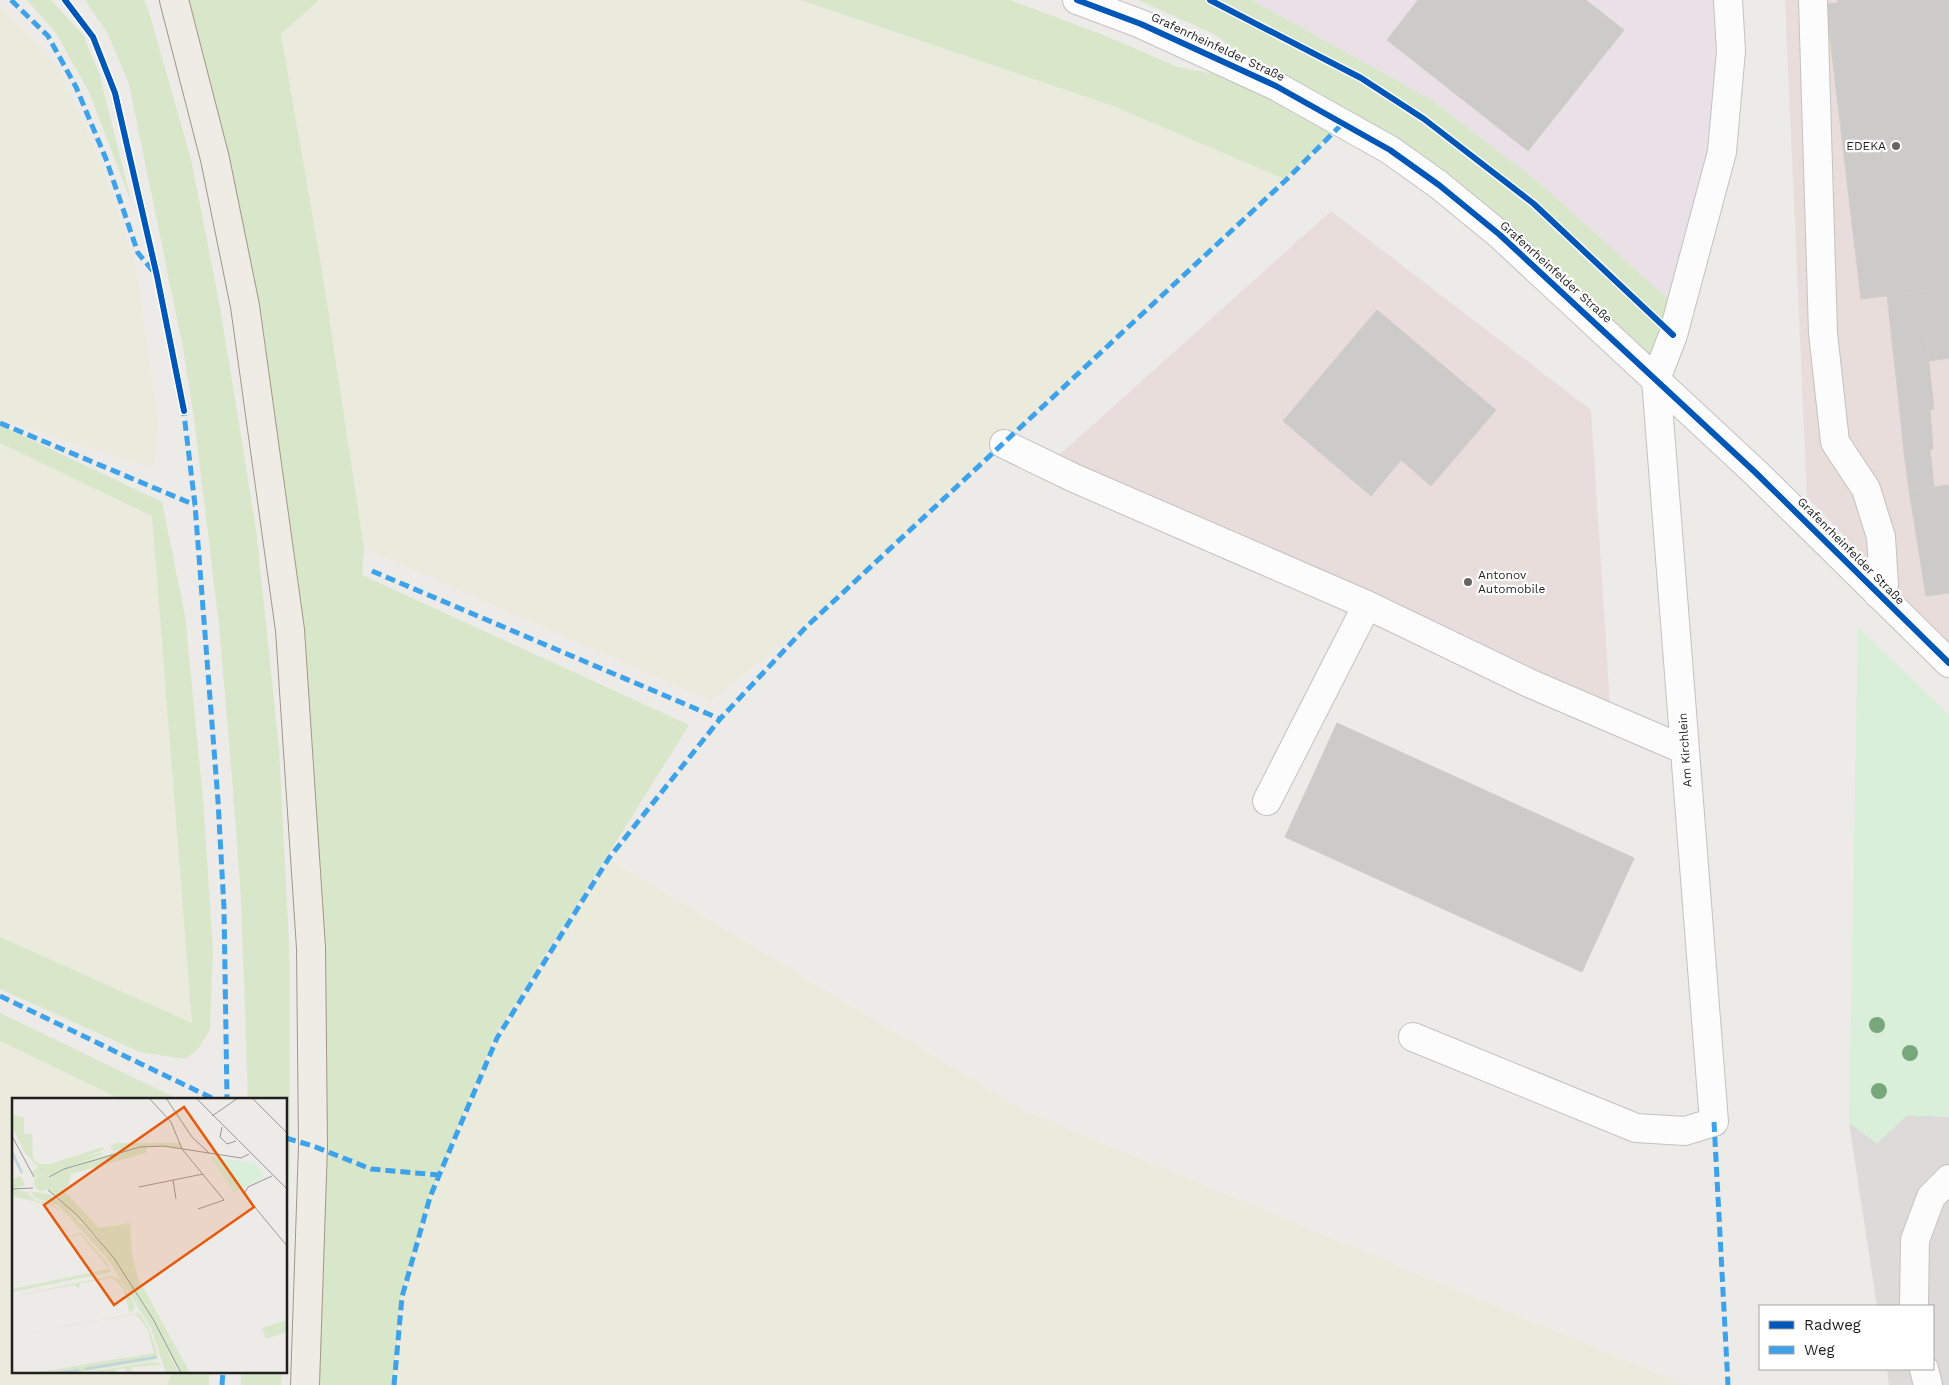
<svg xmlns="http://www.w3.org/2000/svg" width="1949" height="1385" font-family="'Work Sans',sans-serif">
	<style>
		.residential { fill: #dcdbd9 }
		.commercial { fill: #e9dddb }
		.industrial { fill: #e9e1e5 }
		.farmland { fill: #eaebdd }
		.grass { fill: #d8e6ca }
		.park { fill: #d9efd9 }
		.building { fill: #cdcbc9; stroke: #cfcdc9 }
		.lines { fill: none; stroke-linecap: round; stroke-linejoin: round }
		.minor-casing { stroke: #c2c2c0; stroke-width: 30 }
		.major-casing { stroke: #a09887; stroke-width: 30 }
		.minor { stroke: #fcfcfc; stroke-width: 28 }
		.major { stroke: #efece6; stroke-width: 28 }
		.quiet { stroke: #3da2ea; stroke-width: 5; stroke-dasharray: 10 5; stroke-linecap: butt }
		.cycleway-casing { stroke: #fff; stroke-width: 9 }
		.cycleway { stroke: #0057b8; stroke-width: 6 }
		.tree { fill: #78a77c }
		.poi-dot { fill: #676665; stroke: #fff; stroke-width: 2 }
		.labels { text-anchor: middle; stroke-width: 4.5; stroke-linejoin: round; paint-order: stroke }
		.street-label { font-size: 12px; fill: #1f1f1f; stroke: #fff }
		.poi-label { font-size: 12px; fill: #1f1f1f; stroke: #fff; text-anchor: end }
		.inset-river { fill: none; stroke: #bfd5db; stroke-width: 2.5 }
		.inset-road { fill: none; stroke: #9a9998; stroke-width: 1 }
		.view { fill: #e8590c; fill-opacity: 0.15; stroke: #e8590c; stroke-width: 2.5 }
		.inset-edge { fill: none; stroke: #1f1f1f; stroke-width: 2.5 }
	</style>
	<rect width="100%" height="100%" fill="#ecebe8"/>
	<path class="residential" d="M1907,1115L1949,1117V1385H1889L1887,1369H1933V1306H1877L1849,1123L1877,1143Z"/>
	<path class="commercial" d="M1785,0H1949V645L1807,497Z
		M1331,211L1591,410L1610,705L1056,458Z"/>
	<path class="industrial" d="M1252,0H1739L1679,309L1538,182L1433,101Z"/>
	<path class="farmland" d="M319,0H800L1111,105L1284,179L804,627L711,701L364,548L323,277L281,34Z
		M0,6L35,40L61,73L98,156L136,269L158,423L153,468L0,419Z
		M0,443L152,516L192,1023L0,937Z
		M611,860L1022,1110L1684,1385H395L403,1297L431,1197L499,1037Z
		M0,1041L121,1099H14V1371H173L167,1385H0Z"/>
	<path class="grass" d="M27,0H51L83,35L99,73L132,204L89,92L56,33Z
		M85,0H144L148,9L191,159L220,307L256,529L279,748L289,945L290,1149L286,1250V1099H248L241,897L231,765L219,625L194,418L183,348L129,84L108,34Z
		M176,0H319L281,34L323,277L364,548L362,575L689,725L494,1037L439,1174L416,1172L439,1175L429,1197L401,1297L393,1385H305L313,1146L366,1166L314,1144L291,631Z
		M800,0H1010L1106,36L1178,67L1277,86L1216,35L1138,0H1252L1433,101L1538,182L1679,309L1655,377L1343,123L1284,179L1111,105Z
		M0,425L162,502L185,616L203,799L213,951L210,1029L198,1049L185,1059L140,1052L0,989V937L192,1023L152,516L0,443Z
		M0,1013L174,1097L176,1099H121L0,1041Z
		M173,1371H209V1385H167Z
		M241,1371H282L281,1385H241Z"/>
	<path class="park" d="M1858,627L1949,715V1117L1907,1115L1877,1143L1849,1123Z"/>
	<path class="building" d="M1418,0H1586L1624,30L1528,151L1387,40Z
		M1837,0H1949V288L1861,299L1826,4L1838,3Z
		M1949,288V358L1929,361L1921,292Z
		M1921,292L1934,409L1900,412L1887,296Z
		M1377,310L1496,410L1431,486L1401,460L1371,496L1283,421Z
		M1930,409L1933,449L1904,452L1900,412Z
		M1930,449L1934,487L1909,490L1904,452Z
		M1949,485V593L1926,596L1909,490Z
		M1337,723L1634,858L1582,972L1285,837Z"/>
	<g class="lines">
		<g class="minor-casing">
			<path id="minor" d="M1077,0L1141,24L1276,86L1390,150L1439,185L1500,235L1756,473L1949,663
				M1813,0L1823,333L1835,442L1866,489L1881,537L1884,585L1878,594
				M1004,444L1074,478L1367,605L1529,683L1685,750
				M1267,801L1367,605
				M1413,1037L1636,1128L1685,1131L1714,1122L1656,379L1673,335L1722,152L1731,51L1728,0
				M1914,1306L1915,1240L1931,1197L1949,1179
				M1924,1369L1928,1385"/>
		</g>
		<g class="major-casing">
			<path id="major" d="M174,0L215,159L245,306L290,630L311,948L313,1146L305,1385"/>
		</g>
		<use href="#minor" class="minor"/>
		<use href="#major" class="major"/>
		<path class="quiet" d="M11,0L48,36L76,87L106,159L138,253L153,271
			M183,406L195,505L218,801L224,908L227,1099
			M0,423L195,505
			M372,571L720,719
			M0,996L214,1099
			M1714,1122L1728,1385
			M286,1138L313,1146L371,1169L439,1175
			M222,1385L223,1371
			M394,1385L402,1297L430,1197L497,1038L609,858L720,719L806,627L1286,180L1344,122"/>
		<g class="cycleway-casing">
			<path id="cycleway" d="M65,0L93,37L115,93L157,276L184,411
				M1077,0L1141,24L1276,86L1390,150L1439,185L1500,235L1756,473L1949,663
				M1210,0L1361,78L1424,119L1534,204L1673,335"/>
		</g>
		<use href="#cycleway" class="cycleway"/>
	</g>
	<g class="tree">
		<circle cx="1877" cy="1025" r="8"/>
		<circle cx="1910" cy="1053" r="8"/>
		<circle cx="1879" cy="1091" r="8"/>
	</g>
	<g class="poi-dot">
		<circle cx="1896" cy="146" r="5"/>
		<circle cx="1468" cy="582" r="5"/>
	</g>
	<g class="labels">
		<g class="street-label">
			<text transform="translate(1218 47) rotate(25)" y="4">Grafenrheinfelder Straße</text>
			<text transform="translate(1556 272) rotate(42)" y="4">Grafenrheinfelder Straße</text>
			<text transform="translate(1851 551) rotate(45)" y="4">Grafenrheinfelder Straße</text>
			<text transform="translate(1685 750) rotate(-94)" y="4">Am Kirchlein</text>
		</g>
		<g class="poi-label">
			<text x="1886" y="150">EDEKA</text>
			<text x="1478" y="579" text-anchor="start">Antonov<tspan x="1478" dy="14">Automobile</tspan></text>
		</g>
	</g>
	<g transform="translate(12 1098)">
		<rect width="275" height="275" fill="#ecebe8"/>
		<path d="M0,16L12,20V36H20L21,61L27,66H38L91,49L92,52L68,60L91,54L89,57L58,69L121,48L102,53L98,49L103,45H169L170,51L135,48L134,55L59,76L54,95L87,130L118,125L120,157L126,180L178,275H169L85,138L36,92L37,79L31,76L22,79L20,74L26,69L13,55L0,29ZM22 85a8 8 0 1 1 16 0a8 8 0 1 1-16 0ZM9,78L13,87L4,91L15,94L23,102L40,106L52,115L38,107L0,98V81ZM18,93L37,96L54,109L90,147L132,210L167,275H154L139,230L95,160L46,107L23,100ZM69,135L95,165L99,174L0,194V191L97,171L69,137L51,140ZM100,178L108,182L119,200L123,209L121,213L117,214L112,192L101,180L68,185L67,190L62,187L0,198ZM126,215L129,217L137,231L145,254L143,262L62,275H21L142,255L136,232L124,216L0,238ZM275,222V234L254,241L250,230ZM141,264L147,265L148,267L119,269L120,275H115L113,270L104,272L105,275H68Z" fill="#d8e6ca"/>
		<path d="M198,59L242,65L253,79L222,95Z" fill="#d9efd9"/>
		<path class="inset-river" d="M0,54L10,75M73,271L145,259M45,275L67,272"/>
		<path class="inset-road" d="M137,0L159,24L170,51L212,102L186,111M154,0L180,39L197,55M184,0L275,91M240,0L275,35M200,18L226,0M210,29L208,39L215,46L224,43M0,38L22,79M260,78L236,89L232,96L275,148M37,79L52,71L128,49L152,48L229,60L237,56M161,82L164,101M127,89L191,76M0,91L21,90M36,92L65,117L102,160L141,221L169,275"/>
		<path class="view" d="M172,9L242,109L102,207L32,107Z"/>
		<rect width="275" height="275" class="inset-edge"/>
	</g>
	<rect x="1759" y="1305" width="175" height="65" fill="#ffffff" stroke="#a5a5a5"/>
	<rect x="1769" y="1321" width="25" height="8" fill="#0057b8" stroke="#a5a5a5"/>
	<text x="1804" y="1330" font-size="15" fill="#1f1f1f">Radweg</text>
	<rect x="1769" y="1346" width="25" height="8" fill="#3da2ea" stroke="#a5a5a5"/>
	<text x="1804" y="1355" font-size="15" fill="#1f1f1f">Weg</text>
</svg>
